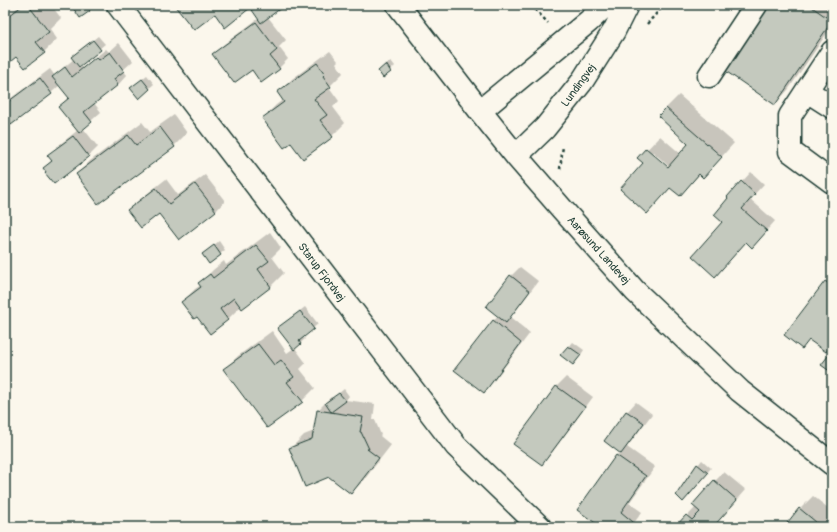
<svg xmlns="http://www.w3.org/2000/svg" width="837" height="532" font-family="Pangolin,sans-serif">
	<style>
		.shadow { fill: #0003; fill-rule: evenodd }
		.building { fill: #c4c9be; stroke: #1f3d34 }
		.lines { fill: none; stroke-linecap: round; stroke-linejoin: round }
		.minor-casing { stroke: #1f3d34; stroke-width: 25 }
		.path { stroke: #1f3d34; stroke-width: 2.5; stroke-dasharray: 3 3; stroke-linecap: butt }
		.minor { stroke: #fbf7ec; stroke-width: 22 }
		.labels { text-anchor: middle; stroke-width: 3; stroke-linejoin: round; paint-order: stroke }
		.street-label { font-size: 11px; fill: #1f3d34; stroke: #fbf7ec }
	</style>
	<rect width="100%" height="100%" fill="#fbf7ec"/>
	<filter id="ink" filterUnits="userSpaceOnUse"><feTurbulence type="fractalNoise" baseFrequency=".025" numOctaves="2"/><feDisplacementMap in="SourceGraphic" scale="8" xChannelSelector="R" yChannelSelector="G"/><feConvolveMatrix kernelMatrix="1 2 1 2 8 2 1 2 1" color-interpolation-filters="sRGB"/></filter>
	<g filter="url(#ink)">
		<path class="shadow" d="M21,5H51L61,18L50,29L57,39L44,52L17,55L5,64V17Z
			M72,5H94L89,10Z
			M258,5H284L268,17L286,40L279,47L288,59L279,68L252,69L214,54L223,45L259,18Z
			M770,5H832V26L788,90L775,104Z
			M98,36L105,44L80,65L82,68L106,49L109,52L119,43L133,61L123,70L127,75L118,85L94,103L101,112L83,128L98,147L89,156L54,183L44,168L52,160L49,156L58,146L78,130L59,107L69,97L60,85L51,93L5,115V104L10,99L50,69L55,76L63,68L74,59L77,53Z
			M330,51L338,61L336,63L343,73L329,87L339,101L333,107L345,123L332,136L291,142L263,118L276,105L284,99L279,92L292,79Z
			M391,61L395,66L384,76L383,66Z
			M147,75L154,84L139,97L136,84Z
			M679,95L734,143L716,163L700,174L680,195L671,187L647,212L644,163L639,158L660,136L681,154L690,144L666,108ZM653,152L672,169L671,171L651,154Z
			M174,115L187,133L174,146L98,203L77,174L90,161L142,122L150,132Z
			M751,172L764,184L750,199L775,221L761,237L724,222L730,198L728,197Z
			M205,175L225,201L216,211L159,213L129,210L138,201L166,179L178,195Z
			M270,232L281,248L272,257L284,273L271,286L243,307L241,306L228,319L210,333L197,316L182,302L195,289L201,285L200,283L213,270L224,261L226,265Z
			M219,241L225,250L220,254L208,250Z
			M520,267L538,281L515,312L510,317L530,333L493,382L483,391L493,321L499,316L511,276Z
			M832,275V345L825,351L810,339L802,347L785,334L826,281Z
			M305,307L318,324L303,336L305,339L295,348L306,363L300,369L315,388L302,401L225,369L238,356L272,331L287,353L294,348L283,324Z
			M573,342L584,350L578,359L562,355Z
			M566,377L593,397L551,454L542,464L514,443L557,386Z
			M344,389L349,396L346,400L375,404L373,420H375L381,435L380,436L391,445L364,480L351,493L291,448L304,435L314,431L318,410L331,397L333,398Z
			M636,402L652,414L627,447L655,467L629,503L642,512L631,527H603L616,456L620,452L606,441L627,412Z
			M702,460L711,468L688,496L698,465Z
			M724,472L746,490L717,523L722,527H677L696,507L715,481Z
			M813,496L832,511V527H785L800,509Z"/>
		<path class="building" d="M23,5H28L49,32L36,42L45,53L25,68L16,57L5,66V19Z
			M71,5H86L90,11L80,18Z
			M174,5H248L250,8L225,28L215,14L194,30Z
			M258,5H285L261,23L252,10Z
			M769,5H809L832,21L775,105L724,70Z
			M256,22L277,50L270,56L280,69L261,83L252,70L234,83L212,54Z
			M93,40L101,50L79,67L71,57Z
			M110,52L124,71L114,79L118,85L84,112L92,122L79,133L58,107L69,98L52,77L65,67L72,77L96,57L99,60Z
			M317,63L325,74L323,76L331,87L314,99L327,115L320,120L333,137L303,159L291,143L284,148L262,118L284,102L277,92Z
			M386,64L391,72L383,78L378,71Z
			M40,78L52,94L11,125L5,116V104Z
			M142,79L150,89L139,99L130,88Z
			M666,108L722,157L703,178L699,174L680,196L670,188L647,214L620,189L643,163L637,158L646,148L668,167L688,144L658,116Z
			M160,127L175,147L98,204L76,174L128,135L136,145Z
			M73,136L89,157L54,184L45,173L46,172L43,168L52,161L47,155Z
			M741,181L755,194L742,209L767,231L752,248L746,242L715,277L692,256L722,222L714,215L728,198L727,197Z
			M195,184L216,211L179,240L159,214L141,228L127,210L156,188L169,204Z
			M214,245L221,255L209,264L202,254Z
			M256,245L269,261L258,269L271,287L242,309L234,298L220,309L228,320L210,334L197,317L194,319L181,302L201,287L198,283L210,274L213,278Z
			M510,275L530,291L506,323L486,307Z
			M825,281L832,286V344L826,352L809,340L802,349L784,335Z
			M300,311L314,329L299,341L301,344L294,350L277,328Z
			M493,320L521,343L484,393L454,370Z
			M258,344L274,365L281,360L294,377L287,382L303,402L267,428L223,369Z
			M568,346L581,355L573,365L560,355Z
			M832,351V370L831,372L821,365Z
			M556,386L585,407L542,465L513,444Z
			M339,393L346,401L331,412L325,403Z
			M317,410L363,417L360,432H361L369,449H367L379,458L351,494L329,477L305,487L289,448L312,439Z
			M626,411L644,423L621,454L604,441Z
			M616,455L646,476L621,512L633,522L629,527H601L577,510Z
			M697,464L708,473L683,502L676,495Z
			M714,480L737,500L713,527H675L686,515L692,520L700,512L692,505Z
			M799,508L822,527H784Z"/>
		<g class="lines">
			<g class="minor-casing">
				<path id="minor" d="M118,5L456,446L540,527
					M398,5L480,111L516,156L562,209L635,291L740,391L832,464
					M832,52L790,116V151L832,182
					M709,76L756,5
					M807,91L832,107
					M480,111L589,21L606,5
					M516,156L545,128L581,83L614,31L627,5"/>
			</g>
			<path class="path" d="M531,5L548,23
				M647,24L664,5
				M560,169L563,146"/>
			<use href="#minor" class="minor"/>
		</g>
	</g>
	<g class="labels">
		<g class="street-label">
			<text transform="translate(578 85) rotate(-54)" y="4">Lundingvej</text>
			<text transform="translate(599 250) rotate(48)" y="4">Aarøsund Landevej</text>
			<text transform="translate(322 272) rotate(53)" y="4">Starup Fjordvej</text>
		</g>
	</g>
	<rect width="837" height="532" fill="none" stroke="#fbf7ec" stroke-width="20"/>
	<rect x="10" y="10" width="817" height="512" fill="none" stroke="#1f3d34" stroke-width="1.5" filter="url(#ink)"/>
</svg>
